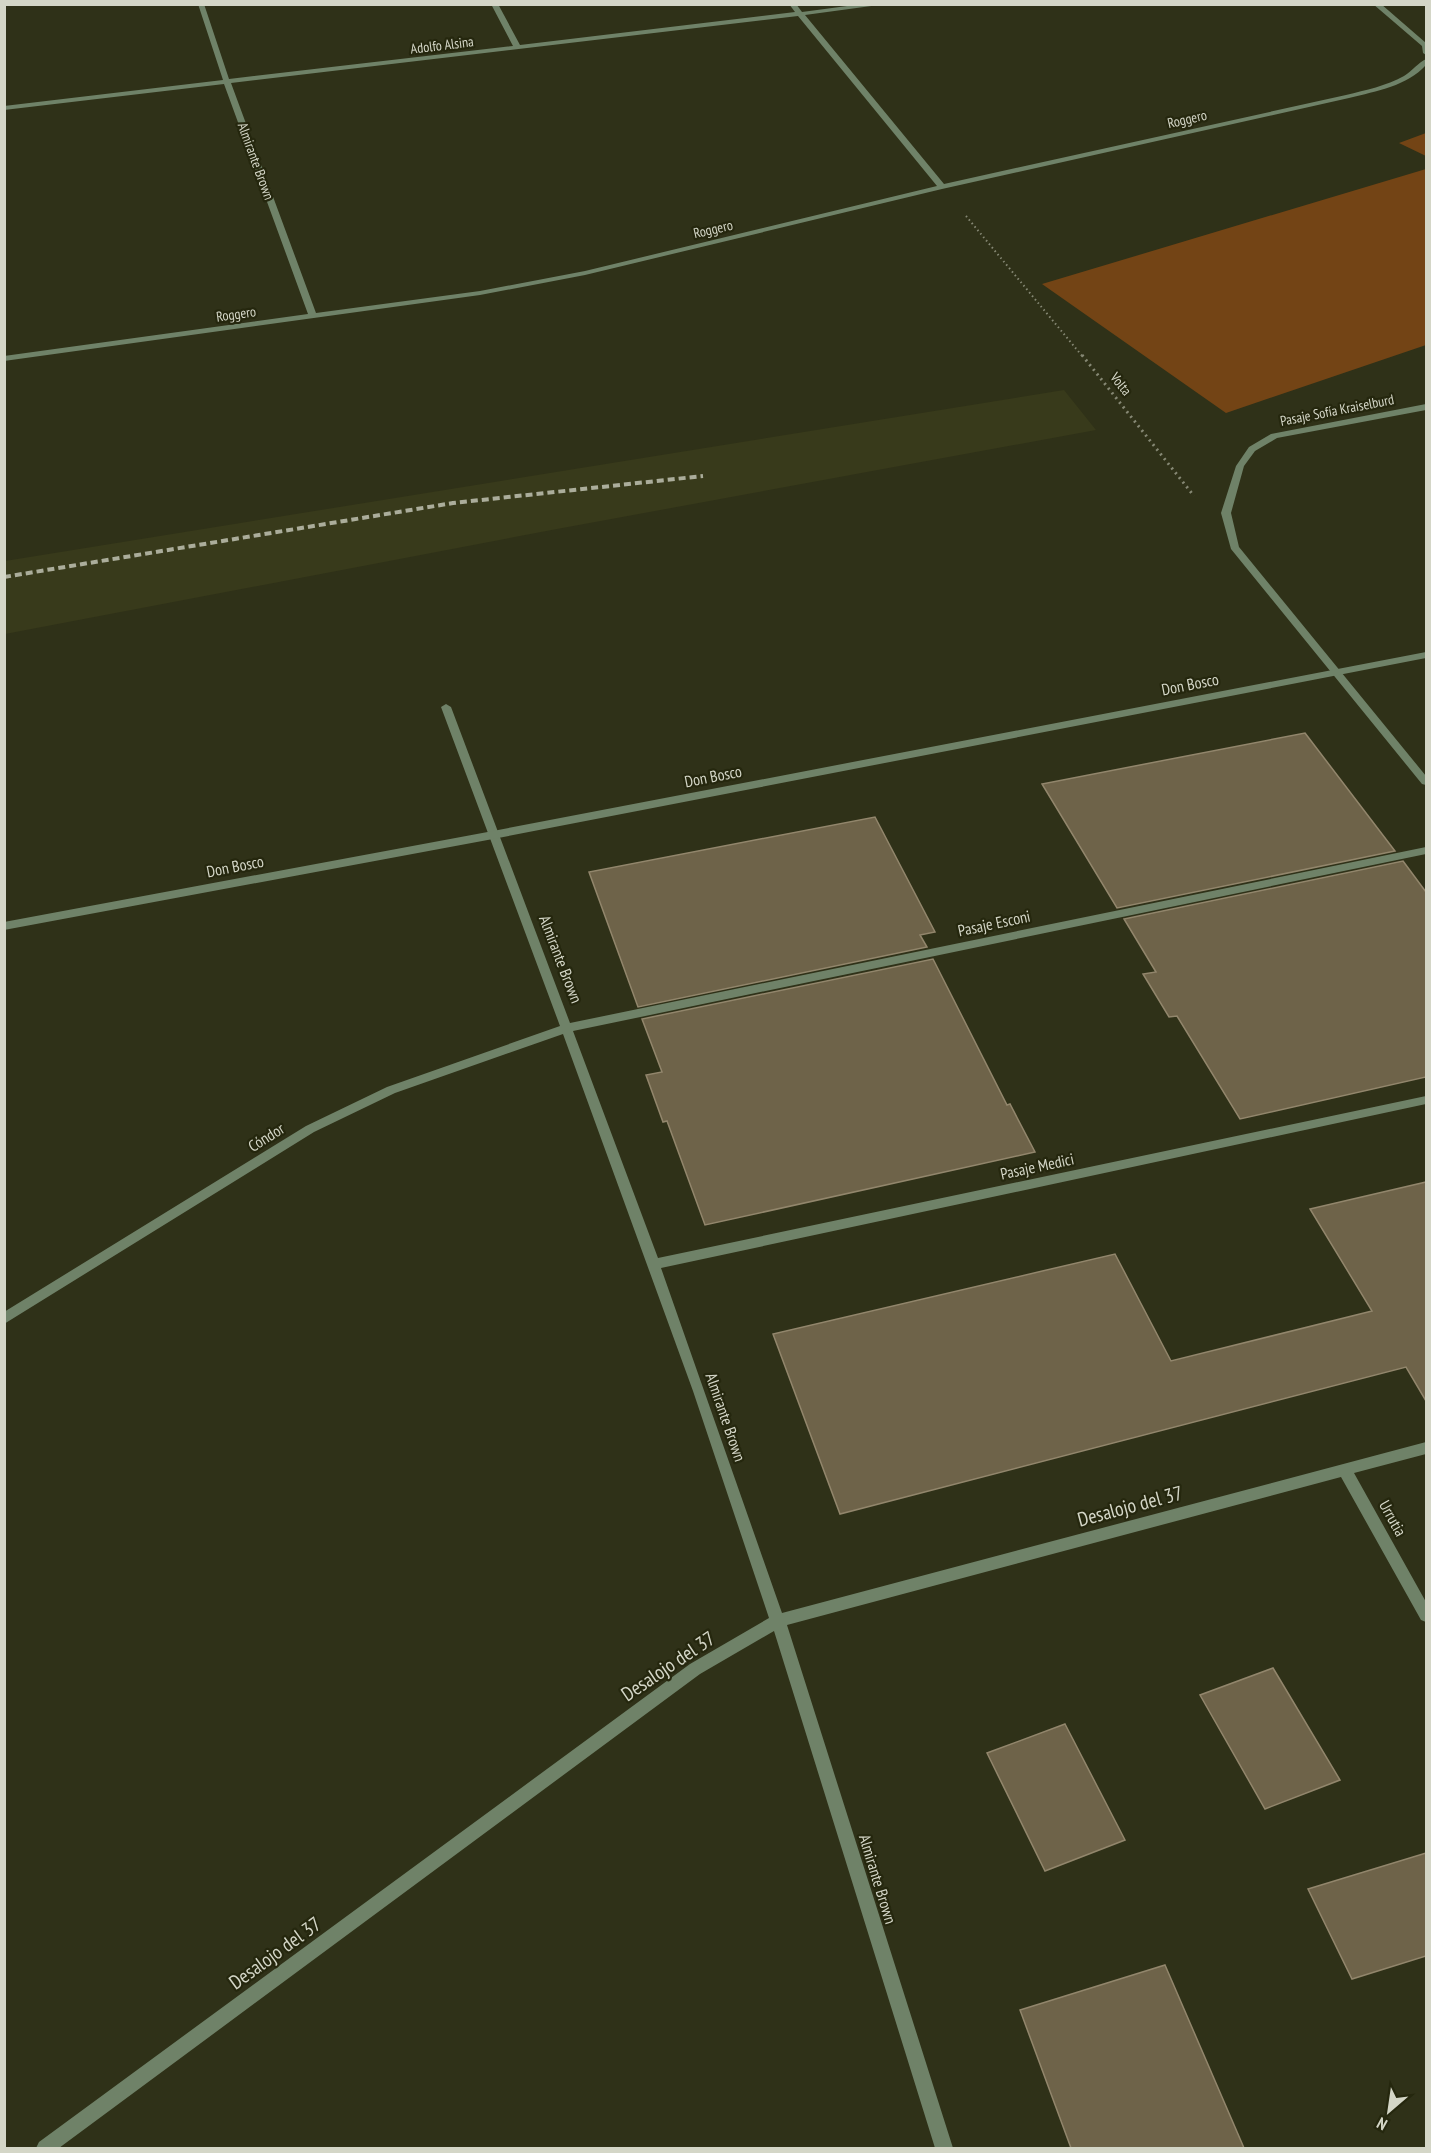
<svg xmlns="http://www.w3.org/2000/svg" width="1431" height="2153" font-family="'PT Sans Narrow',sans-serif">
	<style>
		.built { fill: #383a1b }
		.green { fill: #734415 }
		.building { fill: #6e6349; stroke: #92866c; stroke-width: 1.5 }
		.lines { fill: none; stroke-linecap: round; stroke-linejoin: round }
		.path-far1 { stroke: #868874; stroke-width: 2; stroke-dasharray: 1.5 3; stroke-linecap: butt }
		.path { stroke: #868874; stroke-width: 3; stroke-dasharray: 2 4; stroke-linecap: butt }
		.minor { fill: #6f8268; fill-rule: evenodd }
		.tertiary { fill: #6f8268; fill-rule: evenodd }
		.rail { stroke: #abad9b; stroke-width: 4; stroke-dasharray: 7 4; stroke-linecap: butt }
		.labels { text-anchor: middle; stroke-width: 4.5; stroke-linejoin: round; paint-order: stroke }
		.far-street-label { font-size: 14px; fill: #d4d6c7; stroke: #25270e }
		.street-label { font-size: 16px; fill: #d4d6c7; stroke: #25270e }
		.near-street-label { font-size: 20px; fill: #d4d6c7; stroke: #25270e }
	</style>
	<rect width="100%" height="100%" fill="#2f3118"/>
	<path class="built" d="M1064,390L1096,430L557,529L5,634V561Z"/>
	<path class="green" d="M1426,133V156L1399,143Z
		M1426,169V345L1226,413L1042,284Z"/>
	<path class="building" d="M1305,733L1395,851L1117,908L1042,784Z
		M875,817L935,932L920,935L927,947L638,1007L589,872Z
		M1403,861L1426,892V1077L1240,1119L1177,1016L1169,1017L1143,974L1156,972L1124,919Z
		M933,959L1007,1105L1010,1104L1035,1152L705,1225L667,1121L663,1122L646,1075L662,1072L642,1019Z
		M1426,1182V1401L1406,1367L840,1514L773,1334L1115,1254L1171,1361L1372,1311L1310,1209Z
		M1273,1668L1340,1780L1265,1809L1200,1695Z
		M1065,1724L1125,1840L1045,1871L987,1753Z
		M1426,1853V1956L1352,1979L1308,1889Z
		M1165,1965L1244,2148H1071L1020,2010Z"/>
	<g class="lines">
		<path class="path-far1" d="M966,216L1083,357"/>
		<path class="path" d="M1082,355L1194,496"/>
		<path class="minor" d="M198,4H204L229,79L513,46L491,4H498L520,45L795,12L789,4H796L802,12L862,4H886L805,15L944,184L1346,95C1366,90 1386,86 1404,76C1412,71 1419,62 1426,59V65C1407,86 1377,91 1349,98L942,189L585,275L480,295L4,361V356L308,314L224,84L4,110V106L223,80ZM798,16L937,186L585,271L480,291L316,313L231,83Z
			M1373,4H1381L1426,43V55L1423,53L1422,46Z
			M1426,404V410L1277,438L1255,451L1244,466L1231,513L1239,547L1426,776V785L1422,784L1231,549L1221,513L1236,466L1249,447L1271,434Z
			M446,704L451,707L570,1023L1426,847V854L573,1031L658,1258L1426,1096V1104L661,1268L782,1613L1426,1442V1454L1354,1473L1426,1602V1622L1421,1620L1341,1477L787,1625L953,2148H935L774,1631L700,1674L59,2148H36L39,2142L690,1664L769,1618L693,1391L563,1034L395,1093L314,1132L4,1324V1312L306,1126L387,1087L560,1026L441,707Z"/>
		<path class="tertiary" d="M1426,652V658L493,839L4,930V922L493,831Z"/>
		<path class="rail" d="M4,577L453,503L703,476"/>
	</g>
	<g class="labels">
		<g class="far-street-label">
			<text transform="translate(442 45) rotate(-7)" y="5">Adolfo Alsina</text>
			<text transform="translate(1187 119) rotate(-13)" y="5">Roggero</text>
			<text transform="translate(256 161) rotate(70)" y="5">Almirante Brown</text>
			<text transform="translate(713 229) rotate(-13)" y="5">Roggero</text>
			<text transform="translate(236 314) rotate(-8)" y="5">Roggero</text>
			<text transform="translate(1121 384) rotate(51)" y="5">Volta</text>
			<text transform="translate(1337 410) rotate(-11)" y="5">Pasaje Sofía Kraiselburd</text>
		</g>
		<g class="street-label">
			<text transform="translate(1190 684) rotate(-11)" y="6">Don Bosco</text>
			<text transform="translate(713 776) rotate(-11)" y="6">Don Bosco</text>
			<text transform="translate(235 866) rotate(-11)" y="6">Don Bosco</text>
			<text transform="translate(994 923) rotate(-12)" y="6">Pasaje Esconi</text>
			<text transform="translate(561 959) rotate(69)" y="6">Almirante Brown</text>
			<text transform="translate(266 1137) rotate(-32)" y="6">Cóndor</text>
			<text transform="translate(1037 1166) rotate(-12)" y="6">Pasaje Medici</text>
			<text transform="translate(726 1417) rotate(71)" y="6">Almirante Brown</text>
			<text transform="translate(1393 1518) rotate(61)" y="6">Urrutia</text>
			<text transform="translate(878 1879) rotate(73)" y="6">Almirante Brown</text>
		</g>
		<g class="near-street-label">
			<text transform="translate(1130 1506) rotate(-15)" y="7">Desalojo del 37</text>
			<text transform="translate(668 1666) rotate(-34)" y="7">Desalojo del 37</text>
			<text transform="translate(275 1953) rotate(-36)" y="7">Desalojo del 37</text>
		</g>
	</g>
	<rect width="1431" height="2153" fill="none" stroke="#d4d6c7" stroke-width="12"/>
	<g transform="translate(1389 2111) rotate(209)" stroke="#25270e" stroke-width="4.5" paint-order="stroke">
	<path d="M0-4.5L10 22L0 15L-10 22Z" fill="#d4d6c7"/>
	<text y="-9" font-size="16" font-weight="bold" text-anchor="middle" fill="#d4d6c7">N</text>
	</g>
</svg>
